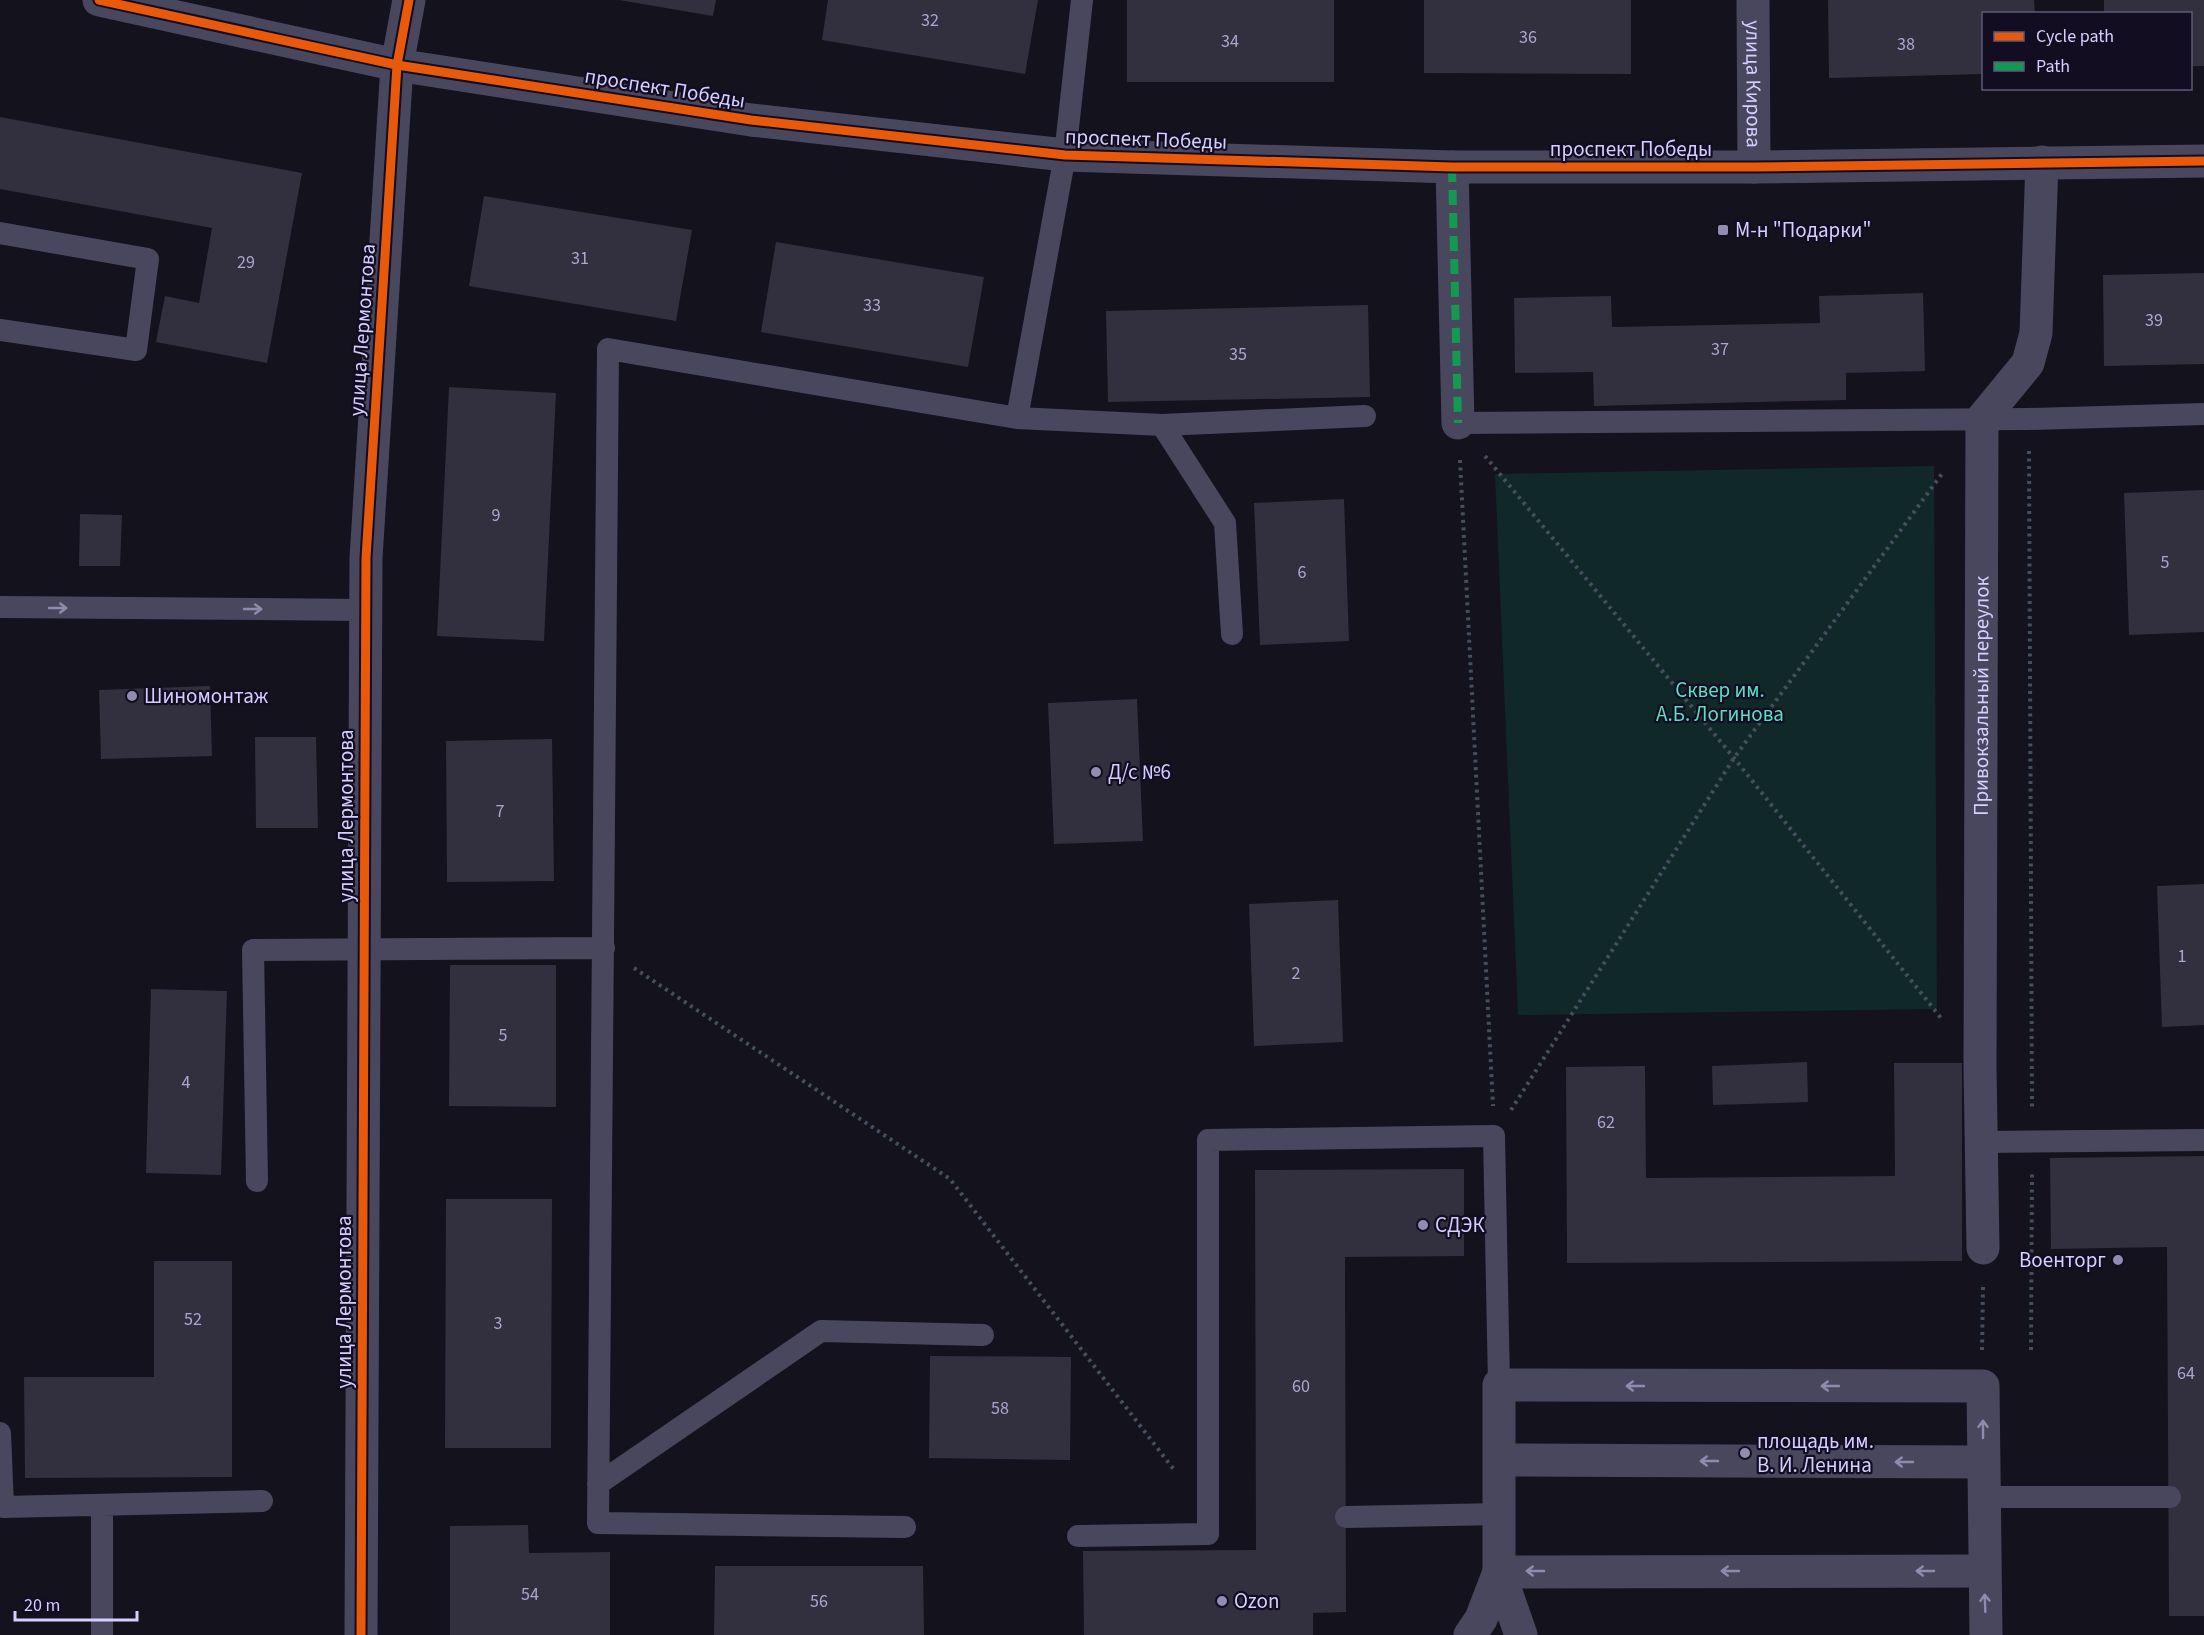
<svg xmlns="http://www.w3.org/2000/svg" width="2204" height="1635" font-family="'Source Sans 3',sans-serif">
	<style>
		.green { fill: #112829 }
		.building { fill: #322f3f }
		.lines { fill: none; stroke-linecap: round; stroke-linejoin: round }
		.path { stroke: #444f5e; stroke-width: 4; stroke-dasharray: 3 4.5; stroke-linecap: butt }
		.lane { stroke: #49475e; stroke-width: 22 }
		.street { stroke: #49475e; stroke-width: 33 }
		.quiet { stroke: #139951; stroke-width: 8; stroke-dasharray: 15 8; stroke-linecap: butt }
		.cycleway-casing { stroke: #120d21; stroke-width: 13 }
		.cycleway { stroke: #e8590c; stroke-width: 9 }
		.oneway { stroke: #908aae }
		.poi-dot { fill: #928cb0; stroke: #120d21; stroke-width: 2 }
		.labels { text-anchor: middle; stroke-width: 4.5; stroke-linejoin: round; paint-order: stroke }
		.number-label { font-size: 18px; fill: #ada6cf }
		.street-label { font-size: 21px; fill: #d6ceff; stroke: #120d21 }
		.poi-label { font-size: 21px; fill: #d6ceff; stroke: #120d21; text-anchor: start }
		.park-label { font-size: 21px; fill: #59dfc4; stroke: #120d21 }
	</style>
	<rect width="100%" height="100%" fill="#14121d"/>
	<path class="green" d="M1934,466L1937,1009L1518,1015L1495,474Z"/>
	<path class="building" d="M619,0H716L713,16Z
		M828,0H1038L1025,74L822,40Z
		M1127,0H1334V82H1127Z
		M1424,0H1631V74L1424,73Z
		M1828,0H2034L2035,14H1984V74L1829,78Z
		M2104,0H2204V66H2190V14H2104Z
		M0,117L302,173L267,363L156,342L165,296L199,303L212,228L0,189Z
		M484,196L692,230L676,321L469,286Z
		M776,242L984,277L968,367L761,332Z
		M2204,273V364L2104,366L2103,275Z
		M1923,293L1925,371L1846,373V400L1594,406L1593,372L1515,373L1514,298L1611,296L1612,327L1820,323L1819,296Z
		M1368,305L1370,397L1108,402L1106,311Z
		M449,387L556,393L544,641L437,636Z
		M2204,490V632L2129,635L2124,493Z
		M1344,499L1349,641L1260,645L1254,503Z
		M80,514L122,515L120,566H79Z
		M210,686L212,756L101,759L99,690Z
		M1137,699L1143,841L1054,844L1048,703Z
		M255,737H316L318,828H256Z
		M552,739L554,881L447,882L446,741Z
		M2204,884V1025L2162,1027L2157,886Z
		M1338,900L1343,1042L1254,1046L1249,904Z
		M450,965H556V1107L449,1106Z
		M151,989L227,991L221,1175L146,1173Z
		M1807,1062L1808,1102L1713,1105L1712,1066Z
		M1894,1063H1962V1261L1567,1263L1566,1067L1645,1066L1646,1178L1895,1176Z
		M2204,1156V1616H2169L2167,1247L2051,1249L2050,1158Z
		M1464,1169V1256L1345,1257L1346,1612L1313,1613V1635H1084L1083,1551L1256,1550L1255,1170Z
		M446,1199H552L551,1448H445Z
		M154,1261H232V1477L25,1478L24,1377H154Z
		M930,1356L1071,1357L1070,1460L929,1458Z
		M528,1525L529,1553L610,1552V1635H450V1526Z
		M715,1566H923L924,1635H714Z"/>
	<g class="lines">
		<path class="path" d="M2029,451L2032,1110
			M1485,456L1734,758L1941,1018
			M1460,460L1493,1106
			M634,968L950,1179L1175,1471
			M1511,1110L1734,758L1944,471
			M1982,1350L1983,1285
			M2031,1350L2032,1174"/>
		<path class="lane" d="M0,233L148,259L136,350L0,330
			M1017,418L1065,155L1082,0
			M1458,423L2028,419L2204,414
			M1162,425L1225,523L1232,634
			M0,607L366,610
			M1981,1142L2204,1140
			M257,1181L253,950L604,948
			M0,1433L3,1507L262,1501
			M598,1484L821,1331L983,1335
			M1984,1497H2170
			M1346,1517L1500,1514
			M905,1527L598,1523L608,349L1017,418L1162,425L1365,416
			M1078,1536L1208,1534V1140L1494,1136L1499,1385
			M102,1635V1505"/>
		<g class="street">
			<path d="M99,0L397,65L751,120L1065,155L1452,167H1754L2204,161"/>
			<path id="s1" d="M1753,0L1754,167"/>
			<path d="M1452,167L1458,423"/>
			<path id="s2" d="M1983,1248L1980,1067L1982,419L2028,363L2036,333L2042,162"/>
			<path d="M1500,1460L1983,1462"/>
			<path d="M1499,1572L1984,1571"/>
			<path d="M361,1635L366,558L397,65L409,0"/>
			<path d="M1470,1635L1481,1619L1499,1572"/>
			<path d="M1521,1635L1499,1572V1385L1983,1386L1986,1635"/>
		</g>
		<path class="quiet" d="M1452,167L1458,423"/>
		<g class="cycleway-casing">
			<path id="cycleway" d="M99,0L397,65L751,120L1065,155L1452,167H1754L2204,161
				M361,1635L366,558L397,65L409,0"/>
		</g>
		<use href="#cycleway" class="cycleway"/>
	</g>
	<defs><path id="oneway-shaft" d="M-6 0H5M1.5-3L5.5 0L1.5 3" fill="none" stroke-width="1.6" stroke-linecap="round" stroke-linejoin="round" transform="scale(1.5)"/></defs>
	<g class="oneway">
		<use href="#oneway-shaft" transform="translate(58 608)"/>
		<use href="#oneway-shaft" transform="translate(253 609)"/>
		<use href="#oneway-shaft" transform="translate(1635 1386) rotate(-180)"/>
		<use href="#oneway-shaft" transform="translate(1830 1386) rotate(-180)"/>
		<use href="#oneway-shaft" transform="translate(1983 1429) rotate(-90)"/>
		<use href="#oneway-shaft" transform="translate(1709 1461) rotate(-180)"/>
		<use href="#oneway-shaft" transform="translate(1904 1462) rotate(-180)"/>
		<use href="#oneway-shaft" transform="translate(1535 1571) rotate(180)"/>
		<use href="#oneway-shaft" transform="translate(1730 1571) rotate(180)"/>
		<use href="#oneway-shaft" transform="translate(1925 1571) rotate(180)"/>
		<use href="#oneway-shaft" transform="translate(1985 1603) rotate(-92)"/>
	</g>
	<g class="poi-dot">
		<rect x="1717" y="224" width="12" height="12" rx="3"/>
		<circle cx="132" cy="696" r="6"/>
		<circle cx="1096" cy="772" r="6"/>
		<circle cx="1423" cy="1225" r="6"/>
		<circle cx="2118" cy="1260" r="6"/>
		<circle cx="1745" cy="1453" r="6"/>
		<circle cx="1222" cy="1601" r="6"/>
	</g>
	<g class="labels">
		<g class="number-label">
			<text x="930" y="26">32</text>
			<text x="1528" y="43">36</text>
			<text x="1230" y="47">34</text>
			<text x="1906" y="50">38</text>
			<text x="580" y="264">31</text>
			<text x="246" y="268">29</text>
			<text x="872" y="311">33</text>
			<text x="2154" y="326">39</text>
			<text x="1720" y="355">37</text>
			<text x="1238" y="360">35</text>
			<text x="496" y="521">9</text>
			<text x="2165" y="568">5</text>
			<text x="1302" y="578">6</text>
			<text x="500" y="817">7</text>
			<text x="2182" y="962">1</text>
			<text x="1296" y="979">2</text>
			<text x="503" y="1041">5</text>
			<text x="186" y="1088">4</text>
			<text x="1606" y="1128">62</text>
			<text x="193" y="1325">52</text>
			<text x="498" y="1329">3</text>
			<text x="2186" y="1379">64</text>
			<text x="1301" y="1392">60</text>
			<text x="1000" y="1414">58</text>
			<text x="530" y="1600">54</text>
			<text x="819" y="1607">56</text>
		</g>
		<g class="street-label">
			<text dy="7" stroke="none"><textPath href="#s1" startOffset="84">улица Кирова</textPath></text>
			<text transform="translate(665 88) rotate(9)" y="7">проспект Победы</text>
			<text transform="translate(1146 139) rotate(2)" y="7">проспект Победы</text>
			<text x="1631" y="156">проспект Победы</text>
			<text transform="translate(362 330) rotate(-86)" y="7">улица Лермонтова</text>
			<text dy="7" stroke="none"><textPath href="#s2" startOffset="552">Привокзальный переулок</textPath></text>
			<text transform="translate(346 816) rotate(-90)" y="7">улица Лермонтова</text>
			<text transform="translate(344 1302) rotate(-90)" y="7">улица Лермонтова</text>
		</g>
		<g class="poi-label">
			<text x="1735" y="237">М-н "Подарки"</text>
			<text x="144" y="703">Шиномонтаж</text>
			<text x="1108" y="779">Д/с №6</text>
			<text x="1435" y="1232">СДЭК</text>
			<text x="2106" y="1267" text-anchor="end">Военторг</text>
			<text x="1757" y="1448">площадь им.<tspan x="1757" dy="24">В. И. Ленина</tspan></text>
			<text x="1234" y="1608">Ozon</text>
		</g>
		<g class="park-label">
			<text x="1720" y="697">Сквер им.<tspan x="1720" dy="24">А.Б. Логинова</tspan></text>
		</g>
	</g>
	<rect x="1982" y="12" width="210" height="78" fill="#120d21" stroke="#605a7a" stroke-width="1.5"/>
	<rect x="1994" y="32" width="30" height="9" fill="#e8590c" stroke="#605a7a" stroke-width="1.5"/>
	<text x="2036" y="42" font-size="18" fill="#d6ceff">Cycle path</text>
	<rect x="1994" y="62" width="30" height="9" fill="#139951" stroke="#605a7a" stroke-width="1.5"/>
	<text x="2036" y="72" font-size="18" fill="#d6ceff">Path</text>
	<path d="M15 1611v9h122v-9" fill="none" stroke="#d6ceff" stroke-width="3"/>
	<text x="24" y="1611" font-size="18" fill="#d6ceff" stroke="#120d21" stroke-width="4.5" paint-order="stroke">20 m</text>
</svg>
